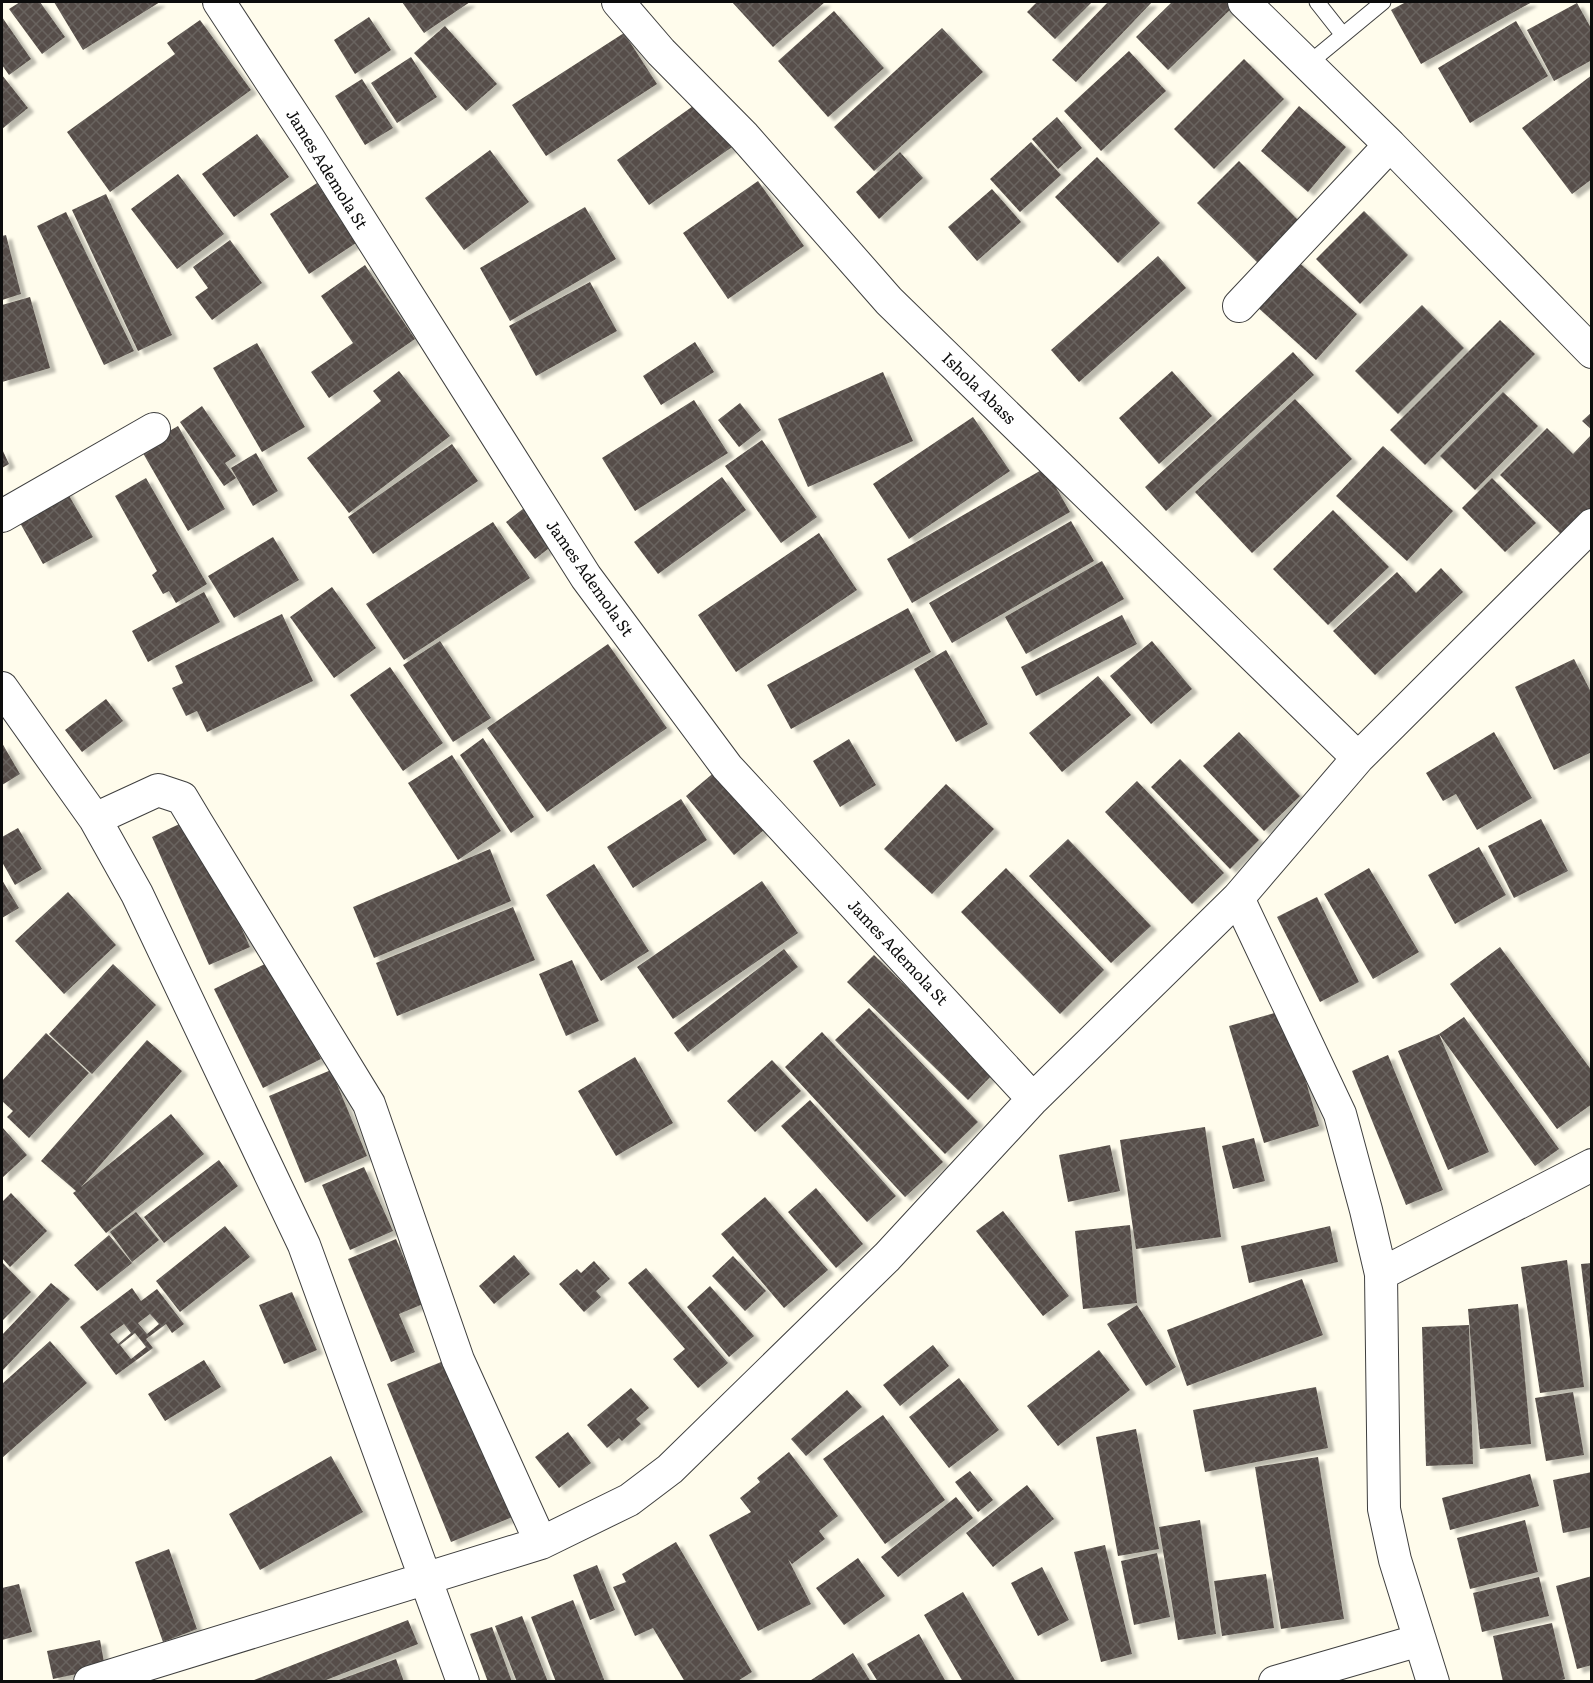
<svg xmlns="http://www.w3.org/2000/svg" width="1593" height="1683" font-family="Literata,serif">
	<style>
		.building { fill: url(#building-cross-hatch); fill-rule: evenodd; filter: url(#shadow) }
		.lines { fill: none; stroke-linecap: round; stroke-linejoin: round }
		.lane-casing { stroke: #3f3f3f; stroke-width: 17 }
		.street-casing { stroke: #3f3f3f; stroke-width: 34 }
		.lane { stroke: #fff; stroke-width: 15 }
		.street { stroke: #fff; stroke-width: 32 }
		.labels { text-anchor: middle; stroke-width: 6; stroke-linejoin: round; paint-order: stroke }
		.street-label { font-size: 16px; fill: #0c0c0c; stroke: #fff }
	</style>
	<defs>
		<pattern id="building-cross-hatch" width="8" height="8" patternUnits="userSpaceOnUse" patternTransform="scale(1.5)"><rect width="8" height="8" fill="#564e48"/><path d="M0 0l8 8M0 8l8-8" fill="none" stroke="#69635e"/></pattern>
		<filter id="shadow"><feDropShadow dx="6" dy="4" stdDeviation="1.5" flood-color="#0004"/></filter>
	</defs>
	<rect width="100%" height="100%" fill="#fffcec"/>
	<path class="building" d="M20,2H40L65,37L42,54L9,9Z
		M54,2H160L83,50Z
		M402,2H470L424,33Z
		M732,2H825L773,47Z
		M1037,2H1092L1055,39L1027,12Z
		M1108,2H1152L1076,82L1052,60Z
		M1172,2L1197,3L1232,2L1235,5L1168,70L1136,37Z
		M1406,2H1532L1421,64L1391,10Z
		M1577,3L1592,30V60L1554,81L1527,30Z
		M834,11L884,68L828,117L778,61Z
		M2,17L31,59L9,75L2,65Z
		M369,17L391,50L355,74L334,40Z
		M200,20L251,90L110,192L67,132L175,54L167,43Z
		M1516,21L1548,76L1470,123L1438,68Z
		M445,26L497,84L466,111L414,53Z
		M942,28L983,72L874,171L834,127Z
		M624,33L657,84L546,156L512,105Z
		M1129,51L1166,91L1101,151L1064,111Z
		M411,57L437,97L397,123L371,83Z
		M1244,59L1284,99L1214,169L1174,129Z
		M2,75L28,108L2,129Z
		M1592,75V179L1572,194L1522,128Z
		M362,79L393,128L365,145L335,96Z
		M703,99L735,145L649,205L617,160Z
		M1299,106L1346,147L1308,192L1261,151Z
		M1057,117L1082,148L1058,169L1032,139Z
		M257,134L289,177L234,217L202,174Z
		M1031,142L1061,175L1020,212L990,179Z
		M490,150L529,202L464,250L425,198Z
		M900,152L923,178L879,219L856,192Z
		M1097,157L1160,223L1118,263L1055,197Z
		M1239,161L1301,223L1260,265L1197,203Z
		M178,174L224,234L177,269L131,209Z
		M758,181L804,246L728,299L683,233Z
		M317,183L356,243L309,274L270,214Z
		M992,189L1021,222L977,261L948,227Z
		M106,194L172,335L138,351L72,210Z
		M585,207L616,259L510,321L480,268Z
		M1364,211L1408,255L1360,304L1316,259Z
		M66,212L134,351L104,365L37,226Z
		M6,235L21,294L2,300V236Z
		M230,240L262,283L212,320L195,297L208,288L193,267Z
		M1158,256L1186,288L1079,382L1051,350Z
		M1295,259L1357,314L1316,360L1254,304Z
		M365,265L415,339L329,398L311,372L353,343L321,296Z
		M590,282L617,331L536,376L509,326Z
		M30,297L50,368L2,382V305Z
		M1422,305L1464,348L1398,414L1355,371Z
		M1500,320L1535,354L1425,465L1390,430Z
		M695,342L714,372L661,405L643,376Z
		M257,343L305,427L262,452L213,368Z
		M1293,352L1314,375L1166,511L1145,487Z
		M399,371L450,436L349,513L307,458L381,401L373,391Z
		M1172,371L1212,416L1159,464L1119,418Z
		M883,372L913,441L808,487L778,419Z
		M1503,392L1538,426L1475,490L1440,456Z
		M1295,399L1352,459L1252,553L1195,492Z
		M694,400L728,453L635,511L602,458Z
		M740,403L761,430L739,447L718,420Z
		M202,406L236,456L225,463L236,478L224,486L180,422Z
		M1592,412V430L1582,421Z
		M973,417L1010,471L909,539L873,484Z
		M178,426L225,509L188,531L140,448Z
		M1547,428L1573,454L1592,434V507L1563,536L1500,475Z
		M762,440L817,517L781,543L725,466Z
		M452,444L478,481L373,554L348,517Z
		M1383,446L1453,511L1407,561L1336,496Z
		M2,449L9,464L2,468Z
		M256,453L278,491L253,506L231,468Z
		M1045,468L1070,512L912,603L887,559Z
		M722,477L746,510L658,574L634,542Z
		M146,478L207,584L176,603L169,591L163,594L152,575L157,571L115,496Z
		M1492,478L1536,523L1505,552L1462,508Z
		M64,487L93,537L43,564L15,514Z
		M528,505L557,542L535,559L506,522Z
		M1333,510L1389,567L1328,625L1273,569Z
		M1071,521L1094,561L952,643L929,603Z
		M493,522L530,578L404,660L366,604Z
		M819,533L857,590L736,672L698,615Z
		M273,537L299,580L234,618L208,576Z
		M1102,561L1124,599L1026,654L1005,617Z
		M1441,568L1463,592L1375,675L1333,631L1397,572L1416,593Z
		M332,587L376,648L334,678L290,617Z
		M204,592L220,622L148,662L132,631Z
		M908,608L931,652L791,729L767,685Z
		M282,614L313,681L207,732L197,711L186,716L172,688L183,683L175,666Z
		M1122,615L1137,644L1036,696L1021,667Z
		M440,641L491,718L453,742L403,665Z
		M1152,641L1192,689L1151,724L1110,676Z
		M608,644L667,728L547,812L487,728Z
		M946,650L988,724L956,742L914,669Z
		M1574,659L1592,694V752L1554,770L1515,687Z
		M390,667L443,743L403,771L350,695Z
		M1098,676L1131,715L1062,772L1029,733Z
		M106,699L123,721L82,752L65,730Z
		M1239,732L1300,796L1264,831L1203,766Z
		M1494,732L1532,798L1477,830L1456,794L1443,801L1426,773Z
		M483,738L534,817L511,833L460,755Z
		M849,739L876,785L840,807L813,761Z
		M2,743L20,774L2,785Z
		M452,755L501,831L458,860L408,783Z
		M1180,759L1259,840L1230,869L1151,787Z
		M716,771L764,830L734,855L686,796Z
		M1137,781L1224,873L1192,904L1105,812Z
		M946,784L994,829L932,894L884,849Z
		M681,799L707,840L633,888L607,847Z
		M192,818L250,947L209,965L152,837Z
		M1541,819L1568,871L1514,898L1488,846Z
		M18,828L42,869L15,885L2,862V837Z
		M1068,839L1151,926L1111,963L1029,876Z
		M1479,847L1506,895L1455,924L1428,875Z
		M490,849L511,901L374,958L353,907Z
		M594,864L649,951L601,981L546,895Z
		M1006,868L1104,970L1060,1014L961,912Z
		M1369,868L1419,952L1373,979L1324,894Z
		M2,880L19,908L2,918Z
		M762,881L798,933L673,1019L637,967Z
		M68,892L116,945L64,994L15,941Z
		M1317,897L1359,982L1320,1002L1277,917Z
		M513,907L535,960L397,1016L376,963Z
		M1500,947L1592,1071V1104L1557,1129L1450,984Z
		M784,949L798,967L688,1052L674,1033Z
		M874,955L994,1073L968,1100L847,982Z
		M572,960L599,1021L566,1036L539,974Z
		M271,961L321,1059L263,1088L214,989Z
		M113,964L156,1005L92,1074L49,1034Z
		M869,1008L978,1122L945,1154L835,1040Z
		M1285,1010L1319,1126L1264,1143L1229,1026Z
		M1464,1017L1559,1149L1535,1166L1439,1034Z
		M822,1032L943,1162L905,1197L785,1067Z
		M46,1033L89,1073L29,1138L7,1117L13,1111L2,1101V1081Z
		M1439,1034L1489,1152L1448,1170L1398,1051Z
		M147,1040L182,1071L81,1187L171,1114L204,1154L106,1233L73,1193L76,1191L41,1161Z
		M1388,1055L1443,1190L1406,1205L1352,1071Z
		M635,1057L673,1123L616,1156L578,1091Z
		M772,1060L801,1091L755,1132L727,1101Z
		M331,1070L367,1156L305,1183L269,1096Z
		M810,1100L896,1196L867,1222L781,1126Z
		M2,1127L27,1155L2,1178Z
		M1205,1127L1221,1237L1136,1249L1120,1140Z
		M1254,1138L1265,1181L1233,1189L1222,1146Z
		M1110,1145L1120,1191L1068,1202L1059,1155Z
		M219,1160L238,1186L164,1243L144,1217Z
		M364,1167L393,1231L350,1250L322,1185Z
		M816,1188L863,1244L836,1268L788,1212Z
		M11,1193L47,1231L10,1267L2,1258V1202Z
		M765,1197L828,1270L784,1308L721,1234Z
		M1003,1211L1069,1296L1043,1316L976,1231Z
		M136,1212L159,1240L132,1262L110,1232Z
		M1130,1225L1137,1303L1083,1309L1075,1231Z
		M225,1226L250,1257L180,1312L156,1281Z
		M1330,1226L1338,1262L1249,1283L1241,1246Z
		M109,1235L132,1263L97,1291L74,1265Z
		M396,1239L423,1304L399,1314L415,1352L391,1362L348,1259Z
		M514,1255L530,1274L494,1304L479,1286Z
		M733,1256L766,1291L745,1311L712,1276Z
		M1567,1260L1584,1387L1540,1393L1521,1267Z
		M594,1261L610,1279L596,1291L601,1297L584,1312L559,1284L577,1269L581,1273Z
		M2,1262L31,1292L2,1321Z
		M1592,1263V1340H1590L1581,1264Z
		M646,1268L728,1363L698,1388L673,1359L685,1349L628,1283Z
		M1302,1279L1323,1335L1187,1386L1167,1330Z
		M51,1283L70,1299L2,1371V1335Z
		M710,1286L754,1336L729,1357L687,1307Z
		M132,1288L141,1301L157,1289L184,1324L172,1333L166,1324L146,1339L153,1348L116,1375L80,1327ZM150,1314L159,1324L147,1334L138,1323ZM124,1324L131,1333L118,1344L110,1334ZM135,1333L146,1347L131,1359L120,1345Z
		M292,1292L317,1350L284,1364L259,1305Z
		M1518,1304L1531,1444L1480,1449L1468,1309Z
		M1137,1305L1176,1367L1146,1386L1107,1324Z
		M1469,1325L1473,1464L1426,1466L1422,1327Z
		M50,1341L87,1383L2,1458V1384Z
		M933,1345L949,1366L900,1406L883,1385Z
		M1099,1350L1130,1390L1058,1446L1027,1406Z
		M451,1358L515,1516L451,1542L387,1384Z
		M204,1360L221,1387L165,1421L148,1394Z
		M959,1378L999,1430L949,1468L909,1417Z
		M1316,1387L1328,1448L1205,1472L1193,1410Z
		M631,1388L649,1408L636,1419L641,1424L622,1441L619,1438L607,1448L587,1425Z
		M847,1390L862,1407L806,1456L791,1439Z
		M1573,1392L1584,1455L1546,1461L1535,1398Z
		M883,1415L945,1500L885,1544L823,1459Z
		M1136,1429L1159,1549L1118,1556L1096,1437Z
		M568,1432L591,1463L559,1488L535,1457Z
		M789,1452L838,1516L819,1531L825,1539L792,1564L788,1559L811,1604L758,1631L709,1535L751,1512L740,1498L760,1482L757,1478Z
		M331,1456L363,1512L260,1570L229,1514Z
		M1318,1457L1344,1619L1281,1629L1255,1467Z
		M970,1471L993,1500L978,1512L955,1482Z
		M1592,1472V1527L1563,1533L1553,1480Z
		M1530,1474L1539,1506L1450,1530L1442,1498Z
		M1027,1485L1054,1519L993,1567L966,1533Z
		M956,1497L973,1518L898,1577L881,1557Z
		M1200,1520L1216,1634L1178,1640L1159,1527Z
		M1525,1520L1538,1572L1470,1589L1457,1538Z
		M676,1542L752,1672L736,1682H685L653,1628L635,1636L613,1587L626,1582L622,1574Z
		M1105,1545L1132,1654L1101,1662L1074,1552Z
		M169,1549L197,1629L163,1642L135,1562Z
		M1157,1553L1170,1617L1134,1625L1121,1561Z
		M858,1558L885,1596L844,1625L816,1588Z
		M597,1565L615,1610L590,1620L573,1575Z
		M1042,1567L1069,1620L1038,1636L1011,1583Z
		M1266,1574L1274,1628L1222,1636L1214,1581Z
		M1592,1576V1665L1577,1669L1556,1586Z
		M1539,1577L1549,1616L1482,1632L1473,1593Z
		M19,1584L32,1632L2,1640V1588Z
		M963,1592L1016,1682H963L924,1615Z
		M573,1600L605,1682H556L531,1617Z
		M522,1616L548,1682H517L495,1626Z
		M408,1620L418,1644L321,1682H249Z
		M1552,1623L1565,1679L1554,1682H1503L1493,1636Z
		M492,1627L512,1682H488L470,1634Z
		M919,1634L946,1682H878L867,1664Z
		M100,1640L105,1668L53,1679L47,1651Z
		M853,1653L871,1682H808Z
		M396,1659L404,1682H336V1681Z"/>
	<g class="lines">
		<g class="lane-casing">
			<path id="lane" d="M1317,2L1343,35
				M1308,64L1383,2"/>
		</g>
		<g class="street-casing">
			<path id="street" d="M219,2L309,139L586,577L727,767L1033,1099
				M618,2L661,52L744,136L889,301L1358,758
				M1244,2L1390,145L1592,352
				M1239,306L1390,145
				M2,516L154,429
				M2,688L95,819L137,894L304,1245L463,1682
				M95,819L158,790L182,798L197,823L369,1104L458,1360L541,1543
				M1238,898L1340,1114L1366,1210L1381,1274L1384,1509L1395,1560L1433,1682
				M1381,1274L1592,1165
				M90,1682L541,1543L629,1500L670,1469L887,1257L1033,1099L1238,898L1358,758L1592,525
				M1275,1682L1420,1640"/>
		</g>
		<use href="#lane" class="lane"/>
		<use href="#street" class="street"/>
	</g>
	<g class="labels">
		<g class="street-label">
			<text transform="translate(327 169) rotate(58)" y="6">James Ademola St</text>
			<text transform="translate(979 388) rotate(44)" y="6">Ishola Abass</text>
			<text transform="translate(590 578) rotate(55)" y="6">James Ademola St</text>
			<text transform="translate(898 952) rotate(47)" y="6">James Ademola St</text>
		</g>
	</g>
	<rect width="1593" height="1683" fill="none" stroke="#0c0c0c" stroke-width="6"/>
</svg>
